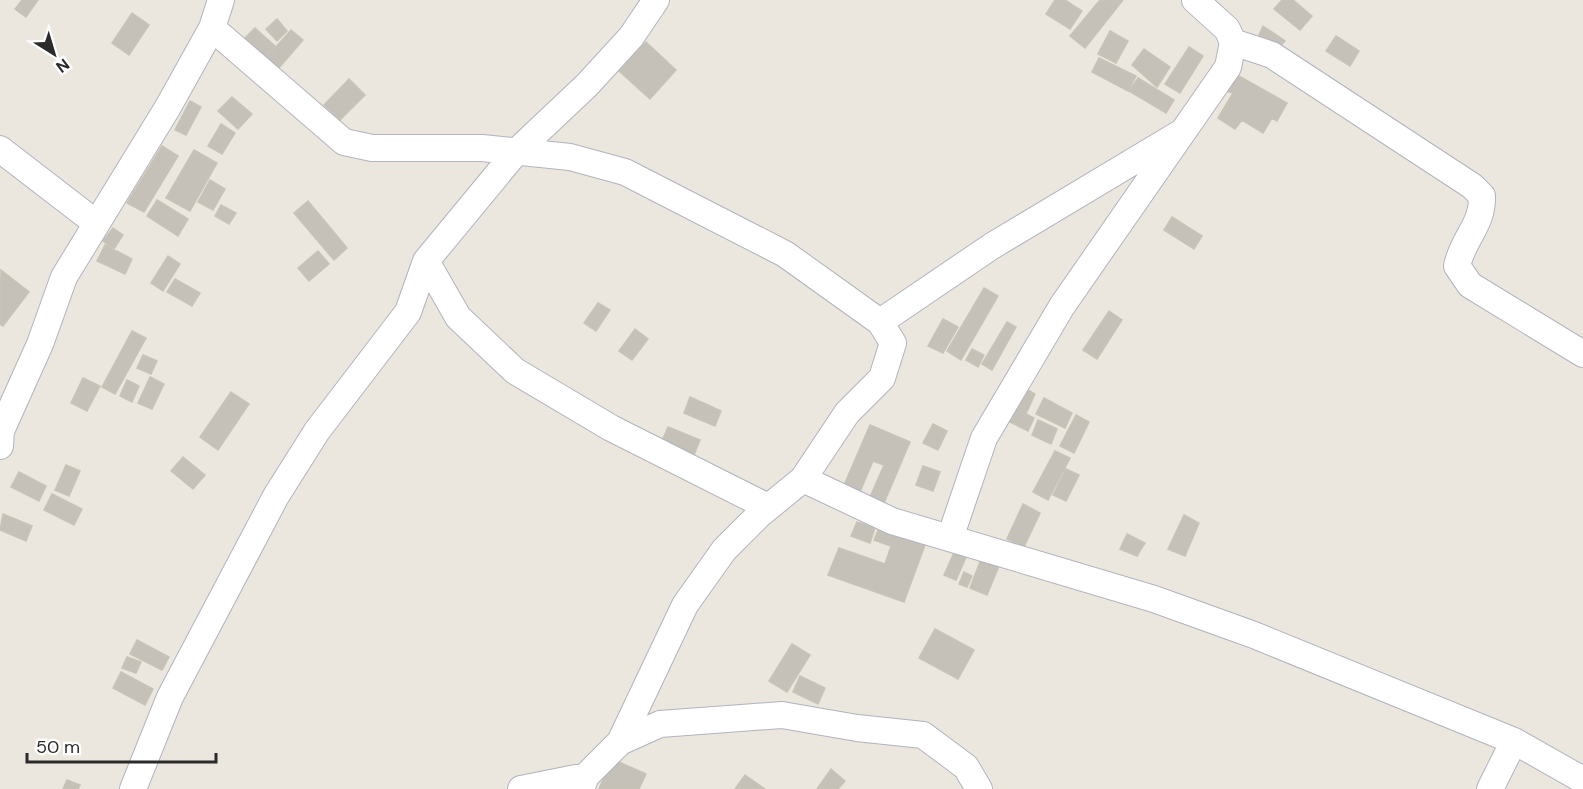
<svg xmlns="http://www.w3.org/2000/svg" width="1583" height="789" font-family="'DM Sans',sans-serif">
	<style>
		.building { fill: #c5c1b9; stroke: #c8c3b7; stroke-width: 1.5 }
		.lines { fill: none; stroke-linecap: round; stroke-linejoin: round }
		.minor-casing { stroke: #b1b3be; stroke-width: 28 }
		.minor { stroke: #fff; stroke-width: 26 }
	</style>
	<rect width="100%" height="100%" fill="#ece7de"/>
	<path class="building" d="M22,0H38L26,17L15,9Z
		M1055,0H1065L1082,11L1070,29L1046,14Z
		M1100,0H1123L1085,48L1070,36Z
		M1282,0H1293L1312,16L1300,30L1274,9Z
		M132,13L149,25L129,55L112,43Z
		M277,19L287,31L277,41L266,29Z
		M1263,26L1285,41L1277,50L1258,37Z
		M255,28L275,46L264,58L244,39Z
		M291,30L303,40L278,69L266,58Z
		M1110,31L1128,41L1116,63L1098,54Z
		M1336,36L1359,51L1350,66L1326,51Z
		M646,42L676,70L650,99L619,71Z
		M1189,47L1203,56L1180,93L1165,84Z
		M1144,49L1170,67L1157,87L1132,65Z
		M1099,58L1136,76L1128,91L1092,72Z
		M1237,75L1287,103L1277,121L1272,118L1263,133L1242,120L1235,129L1218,118L1233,93L1226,91Z
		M1138,78L1174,100L1166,113L1129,91Z
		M349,79L365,95L340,120L324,105Z
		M232,97L252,114L238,129L218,111Z
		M190,101L201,107L186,135L175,130Z
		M221,124L235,133L222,154L208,146Z
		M162,146L178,156L144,212L127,203Z
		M194,150L217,163L190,211L166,198Z
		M210,180L225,189L213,210L198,202Z
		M157,200L188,219L178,236L147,216Z
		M308,201L347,248L334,260L294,213Z
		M221,205L236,213L229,224L215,216Z
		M1172,217L1202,236L1194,249L1164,230Z
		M113,228L123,235L114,249L103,241Z
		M105,245L132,259L125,274L97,261Z
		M318,251L329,264L309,281L298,268Z
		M168,256L180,264L163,291L151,283Z
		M1,270L29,292L3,326L0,324Z
		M175,279L200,293L192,306L167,292Z
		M984,288L998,296L961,360L947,351Z
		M598,303L610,310L596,331L584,323Z
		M1109,311L1122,320L1097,359L1083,350Z
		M943,319L958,327L943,353L928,346Z
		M1007,322L1016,327L992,370L982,364Z
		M635,329L648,339L632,360L619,351Z
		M132,331L146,338L115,394L102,387Z
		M972,349L984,355L978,367L966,360Z
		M143,355L157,361L151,374L137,368Z
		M150,377L164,384L152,409L138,403Z
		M83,378L100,386L87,411L71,403Z
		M127,380L139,386L132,402L120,396Z
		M1026,389L1035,394L1026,414L1034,418L1028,431L1010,422Z
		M231,392L249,404L218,450L200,437Z
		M690,397L721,411L715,426L684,413Z
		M1044,398L1072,413L1065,428L1036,414Z
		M1076,415L1089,422L1074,453L1060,446Z
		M1038,420L1057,429L1051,444L1032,435Z
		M933,424L947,431L938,450L923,443Z
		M870,425L910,442L884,503L870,497L884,465L873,461L860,492L844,485Z
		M668,427L700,440L694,455L662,441Z
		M1055,451L1070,458L1048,500L1033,492Z
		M183,457L205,475L193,489L171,471Z
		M66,465L80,471L69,496L55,490Z
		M923,466L940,472L933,491L916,485Z
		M1066,469L1079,475L1066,501L1053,495Z
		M19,472L46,486L39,501L11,487Z
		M52,494L82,509L74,525L44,510Z
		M1023,504L1040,513L1024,547L1007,539Z
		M3,514L32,526L26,541L0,530Z
		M1184,515L1199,523L1185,556L1168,549Z
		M857,522L875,528L870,543L851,536Z
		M879,528L925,545L904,602L828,575L839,548L885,564L891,546L874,540Z
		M1127,534L1145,543L1137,556L1120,549Z
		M956,548L968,553L956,580L944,575Z
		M981,559L999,566L987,595L970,588Z
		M964,572L972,576L967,587L959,584Z
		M935,629L974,650L958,679L919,658Z
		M137,640L169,657L162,670L130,654Z
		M792,644L810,655L787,692L769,681Z
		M127,657L141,662L136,673L122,668Z
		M121,672L153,689L145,705L113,688Z
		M800,676L825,688L818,704L793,692Z
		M612,759L646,774L639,789H599Z
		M831,769L845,781L838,789H817Z
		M745,775L765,789H735Z
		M67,780L80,785L78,789H63Z"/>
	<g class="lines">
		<g class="minor-casing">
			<path id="minor" d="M212,28L344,142L372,148H482L570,157L625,172L785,254L880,322L893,343L882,378L847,413L803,479L759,515L724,550L685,605L620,742L586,776L581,789
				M1233,42L1272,55L1472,186L1482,196C1483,225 1463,238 1457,266L1470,285L1583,354
				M0,149L96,223
				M426,261L458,317L515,371L611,428L768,507
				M880,322L992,246L1179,134
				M0,446L1,431L40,344L64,277L168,107L212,28L221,0
				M803,479L892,521L1154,599L1254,635L1514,741L1583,780
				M950,538L984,438L1062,306L1228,67L1233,42L1227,29L1195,0
				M620,742L660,724L782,715L857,728L923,735L966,767L979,789
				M133,789L170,697L276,496L317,431L408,312L426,261L516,152L587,85L631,37L656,0
				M521,789L586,776
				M1490,789L1514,741"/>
		</g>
		<use href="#minor" class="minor"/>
	</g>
	<g transform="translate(54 54) rotate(143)" stroke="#ffffff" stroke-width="4.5" paint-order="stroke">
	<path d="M0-4.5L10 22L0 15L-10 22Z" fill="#2b2b2b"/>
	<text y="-9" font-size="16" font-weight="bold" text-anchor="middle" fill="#2b2b2b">N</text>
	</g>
	<path d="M27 753v9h189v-9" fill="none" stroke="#2b2b2b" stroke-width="3"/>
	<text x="36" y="753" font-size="18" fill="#2b2b2b" stroke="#ffffff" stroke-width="4.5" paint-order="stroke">50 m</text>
</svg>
